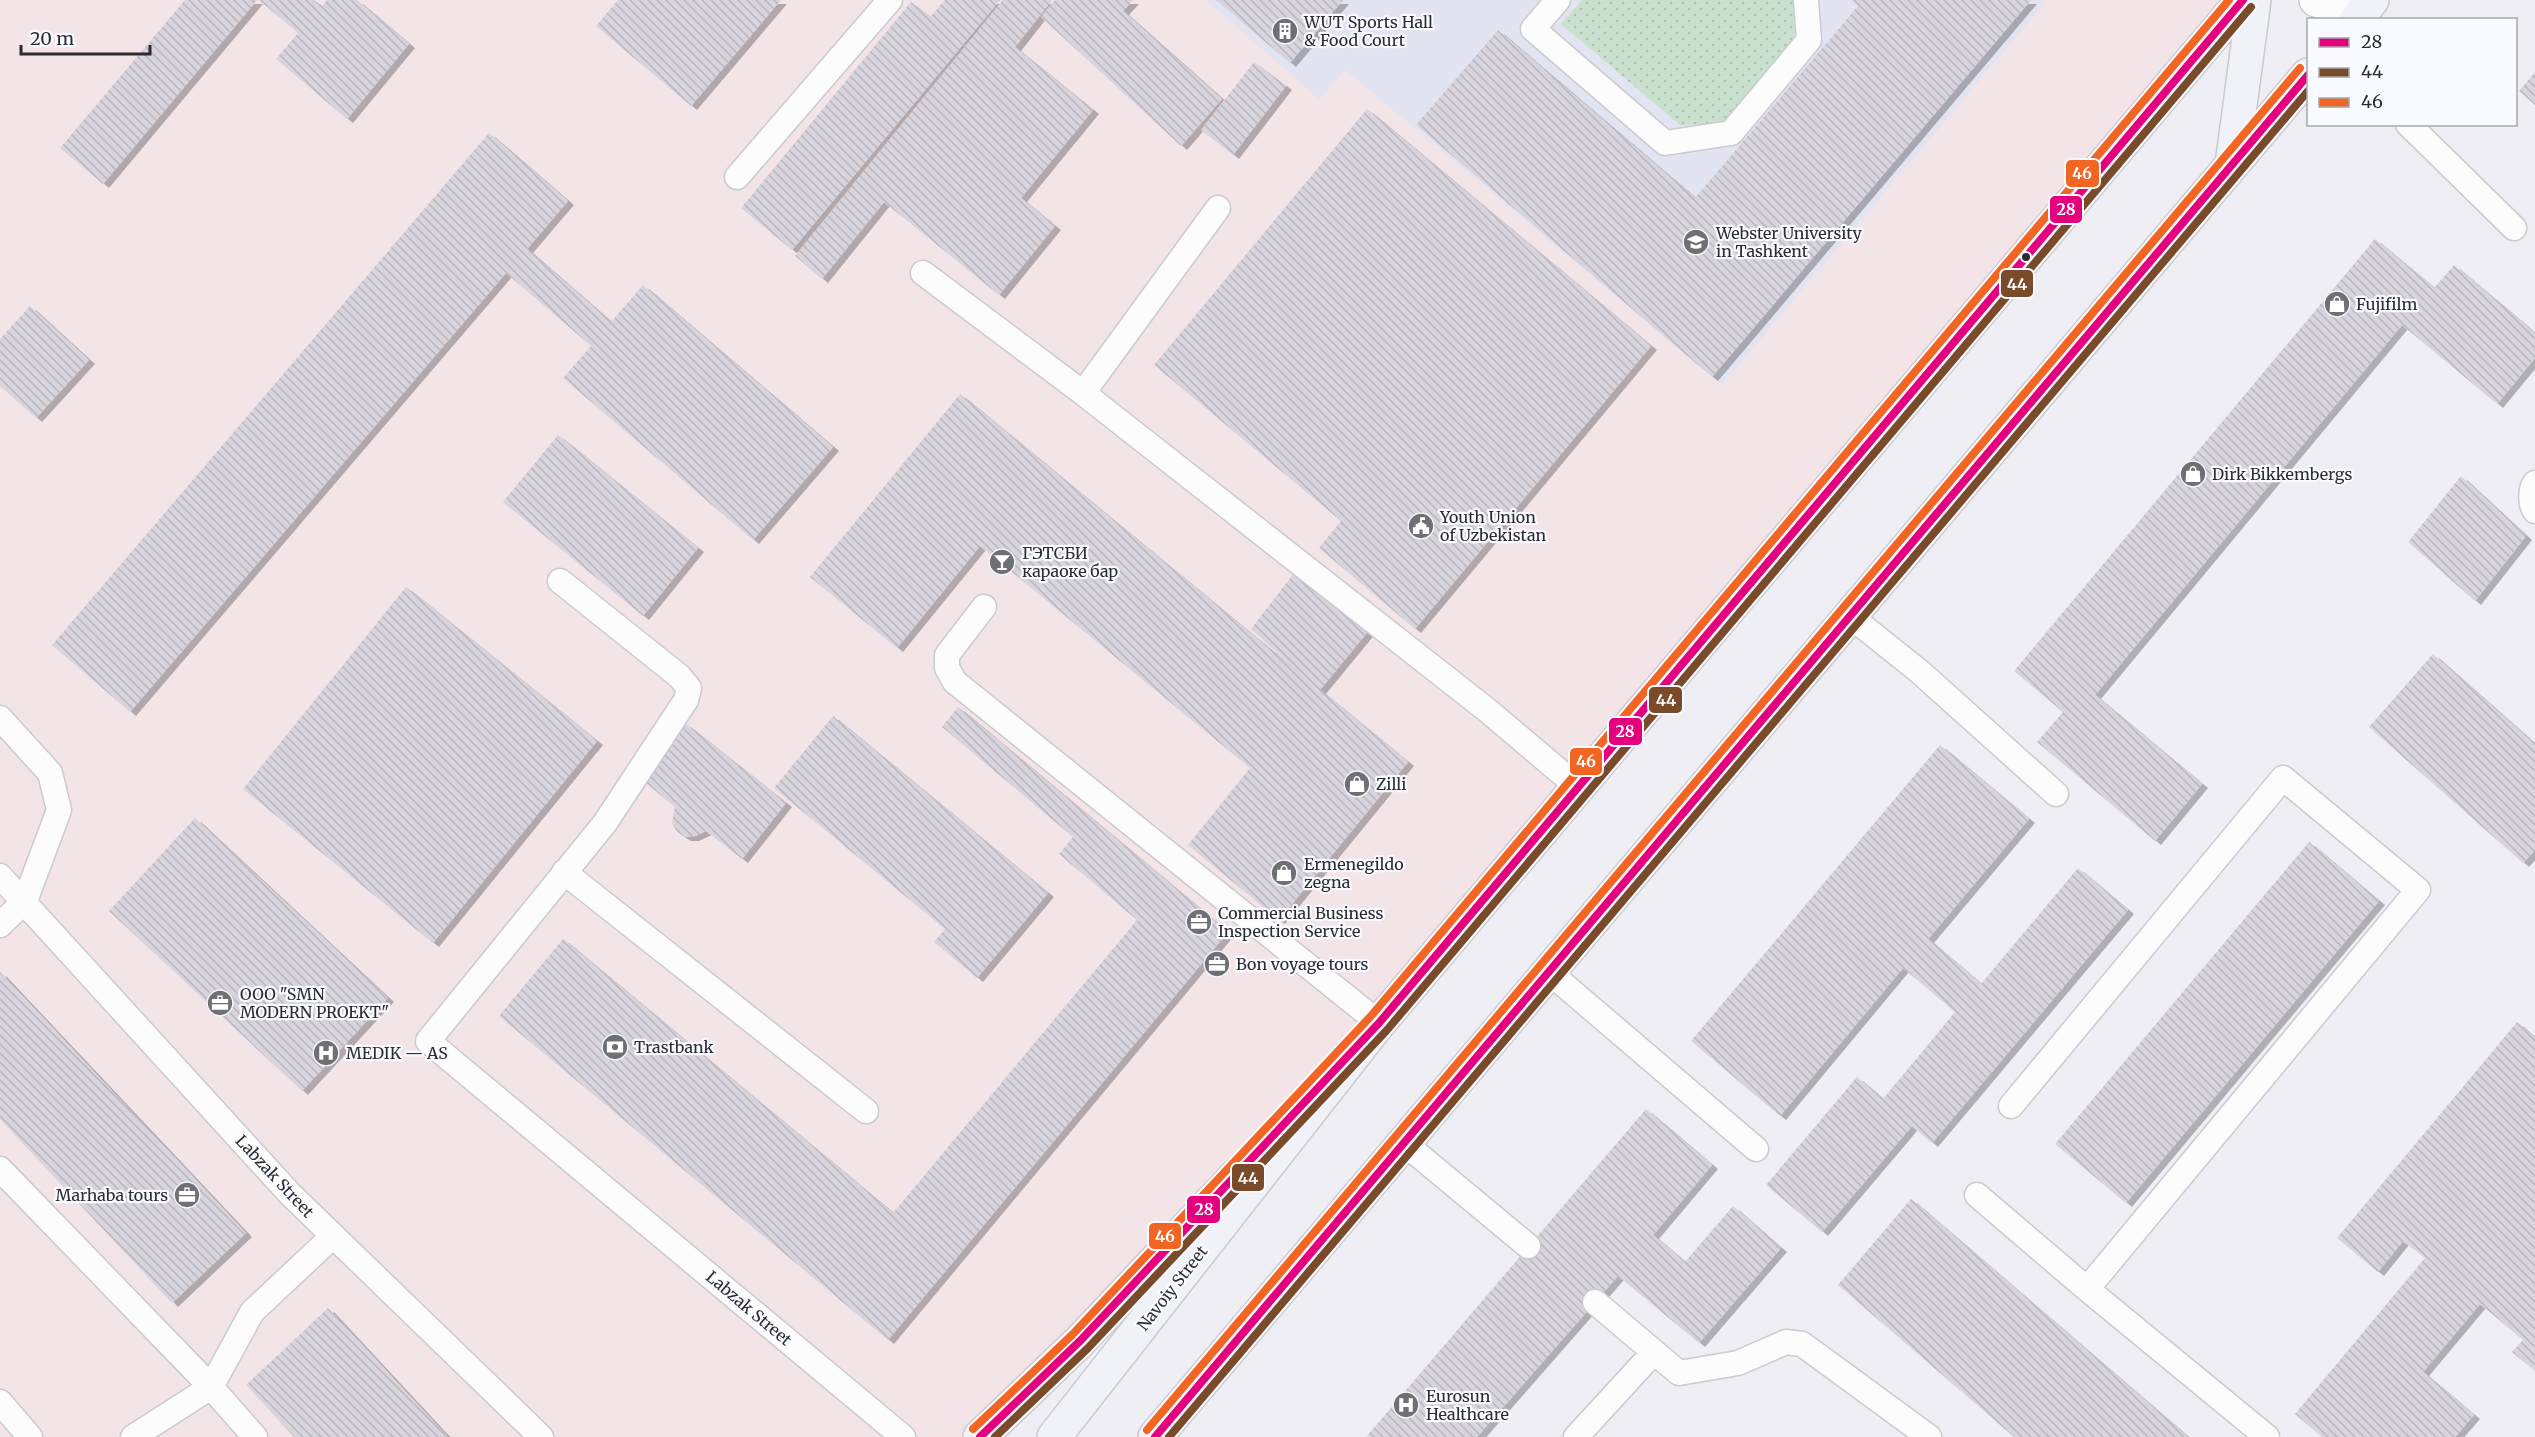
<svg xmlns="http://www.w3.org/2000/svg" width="2535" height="1437" font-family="Merriweather,serif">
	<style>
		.commercial { fill: #f3e4e8 }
		.built { fill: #e2e4f2 }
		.grass { fill: url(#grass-dots) }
		.building { fill: url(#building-back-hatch); filter: url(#shadow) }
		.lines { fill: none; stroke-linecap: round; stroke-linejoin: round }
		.service-casing { stroke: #cacacf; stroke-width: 27 }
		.minor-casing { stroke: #cacacf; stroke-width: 36 }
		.primary-casing { stroke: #cacace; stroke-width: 36 }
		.service { stroke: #fcfcfd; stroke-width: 24 }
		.minor { stroke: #fcfcfd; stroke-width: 33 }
		.primary { stroke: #f0f2f7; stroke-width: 33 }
		.bus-1-casing { stroke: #f9faff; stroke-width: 12 }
		.bus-2-casing { stroke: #f9faff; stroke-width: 12 }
		.bus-3-casing { stroke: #f9faff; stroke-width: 12 }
		.bus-1 { stroke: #e5007d; stroke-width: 8 }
		.bus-2 { stroke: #7a4b2a; stroke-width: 8 }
		.bus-3 { stroke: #f26522; stroke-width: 8 }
		.bus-dot { fill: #2b2c30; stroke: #f9faff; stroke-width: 2 }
		.labels { text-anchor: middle; stroke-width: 4.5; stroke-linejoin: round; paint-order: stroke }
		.poi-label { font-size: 16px; fill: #2b2c30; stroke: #f9faff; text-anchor: start }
		.street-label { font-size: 16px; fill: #2b2c30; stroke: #f9faff }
		.line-badge { stroke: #f9faff; stroke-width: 2 }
		.badge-label { font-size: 16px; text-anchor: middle; font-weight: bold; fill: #fff }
	</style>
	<defs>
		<pattern id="grass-dots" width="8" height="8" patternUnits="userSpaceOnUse" patternTransform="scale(1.5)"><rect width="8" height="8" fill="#c9e1ce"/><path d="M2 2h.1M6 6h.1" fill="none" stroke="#adc1b1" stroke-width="1.8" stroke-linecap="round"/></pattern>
		<pattern id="building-back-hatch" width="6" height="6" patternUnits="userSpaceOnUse" patternTransform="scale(1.5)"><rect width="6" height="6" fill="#d8d4de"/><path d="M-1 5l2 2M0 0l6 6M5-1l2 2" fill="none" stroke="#bab6bf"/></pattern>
		<filter id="shadow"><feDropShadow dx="6" dy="4" stdDeviation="0" flood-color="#0004"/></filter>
	</defs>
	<rect width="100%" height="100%" fill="#eeeef4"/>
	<path class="commercial" d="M0,0H2243L1379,1023L1080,1341L980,1437H0Z"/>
	<path class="built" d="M1206,0H2041L2045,3L1722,385L1345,70L1319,99Z"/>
	<path class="grass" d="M1582,0H1794L1796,36L1721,124L1680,125L1561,24Z"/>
	<path class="building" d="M185,0H257L103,184L60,148Z
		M259,0H314L322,6L327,0H357L409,44L347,119L276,59L298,33Z
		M618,0H781L691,106L596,26Z
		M945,0H1000L792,250L741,208L911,2L930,17Z
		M1003,0H1052L1015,47L1093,110L1021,198L1055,226L999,295L884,202L822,279L795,256Z
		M1055,0H1133L1123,11L1222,99L1181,146L1041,17Z
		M1216,0H1343L1290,63Z
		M1852,0H2031L1712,377L1416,125L1498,30L1695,198L1858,6Z
		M1254,62L1286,86L1233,155L1201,130Z
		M2535,72V105L2519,91Z
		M1367,109L1651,346L1415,629L1319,548L1341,521L1154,365Z
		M489,133L568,201L527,249L611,322L643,285L833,447L753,540L563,378L591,346L506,273L130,712L52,645Z
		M2375,239L2434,288L2454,265L2535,333V358L2497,404L2402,325L2095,695L2202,784L2155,841L2037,742L2063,712L2014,671Z
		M30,306L89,360L36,418L0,386V339Z
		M960,394L1304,677L1251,629L1298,568L1370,629L1320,690L1408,762L1279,920L1188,845L1250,768L980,546L897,648L810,577Z
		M558,435L698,548L643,616L503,502Z
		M2461,476L2526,536L2475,601L2408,542Z
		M406,587L597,741L433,943L243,789Z
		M2433,654L2535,744V850L2523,863L2369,727Z
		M958,707L1228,932L888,1340L499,1016L563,939L893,1213L1137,920L1059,854L1073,837L942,727Z
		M833,716L1048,893L977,978L934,942L945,929L774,788Z
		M685,723L786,803L742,859L706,831L693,837H685L677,832L672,823L675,807L641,779Z
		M1940,745L2029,819L1928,939L1981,984L2078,868L2128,910L1932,1143L1912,1126L1822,1232L1766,1185L1857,1077L1883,1099L1955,1012L1903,968L1780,1116L1691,1041Z
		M195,818L388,998L302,1091L109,911Z
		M2309,842L2379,901L2126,1203L2055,1144Z
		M0,972L246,1233L172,1303L0,1119Z
		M2517,1022L2535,1038V1371L2512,1352L2523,1340L2480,1304L2423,1372L2474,1415L2455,1437H2322L2295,1414L2425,1258L2403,1241L2378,1272L2337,1238Z
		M1646,1109L1712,1165L1653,1235L1685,1262L1733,1206L1781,1248L1699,1343L1618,1276L1477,1437H1366Z
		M1911,1199L2188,1437H2014L1838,1285Z
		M328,1308L448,1437H294L246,1385Z"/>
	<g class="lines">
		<g class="service-casing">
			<path id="service" d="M1558,0L1533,29L1665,143L1731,133L1809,40L1806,0
				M2408,124L2514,228
				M737,177L890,0
				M1218,208L1083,393L1487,710L1578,787
				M923,273L1083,393
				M2535,483C2530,489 2530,505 2535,511
				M560,581L679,676L689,688L686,700L605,823L428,1041L903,1437
				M984,607L947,655V668L955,682L1379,1023
				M1850,616L1920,672L2056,794
				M0,718L50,773L59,810L25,901L0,925
				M564,872L866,1111
				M0,876L290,1194L541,1437
				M1549,972L1756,1149
				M2011,1106L2283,778L2418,890L2087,1289
				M1404,1143L1528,1246
				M0,1169L211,1387L255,1437
				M1977,1195L2087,1289L2267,1437
				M1595,1302L1679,1373L1738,1363L1786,1342L1802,1344L1929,1437
				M0,1402L30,1437
				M133,1437L211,1387L252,1312L333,1236
				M1576,1437L1654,1352"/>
		</g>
		<g class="minor-casing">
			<path id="minor" d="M2316,0L2362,12"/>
		</g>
		<g class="primary-casing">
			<path id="primary" d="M2356,20L2372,0
				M2232,165L2254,0
				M980,1437L1080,1341L1236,1176
				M1054,1437L1379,1023L2243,0
				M1155,1437L2308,75"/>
		</g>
		<use href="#service" class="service"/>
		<use href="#minor" class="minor"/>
		<use href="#primary" class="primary"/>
		<g class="bus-1-casing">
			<path id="bus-1" d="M980,1437L1080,1341L1379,1023L2243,0
				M1155,1437L2308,75"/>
		</g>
		<g class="bus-2-casing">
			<path id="bus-2" d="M995,1437L1088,1348L1387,1030L2251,7
				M1169,1437L2308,91"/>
		</g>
		<g class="bus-3-casing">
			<path id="bus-3" d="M973,1429L1073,1334L1371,1016L2229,0
				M1147,1430L2300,68"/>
		</g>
		<use href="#bus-1" class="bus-1"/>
		<use href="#bus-2" class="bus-2"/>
		<use href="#bus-3" class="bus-3"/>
	</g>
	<defs>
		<g id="building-disc" transform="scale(1.35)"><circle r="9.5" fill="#6f7075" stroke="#f9faff"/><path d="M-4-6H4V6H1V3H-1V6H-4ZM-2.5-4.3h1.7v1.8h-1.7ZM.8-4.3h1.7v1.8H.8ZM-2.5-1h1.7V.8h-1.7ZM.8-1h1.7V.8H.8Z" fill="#fff"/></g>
		<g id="university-disc" transform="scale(1.35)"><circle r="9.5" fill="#6f7075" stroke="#f9faff"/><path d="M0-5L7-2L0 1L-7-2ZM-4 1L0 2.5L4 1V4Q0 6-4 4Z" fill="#fff"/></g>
		<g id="shop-disc" transform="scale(1.35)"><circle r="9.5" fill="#6f7075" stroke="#f9faff"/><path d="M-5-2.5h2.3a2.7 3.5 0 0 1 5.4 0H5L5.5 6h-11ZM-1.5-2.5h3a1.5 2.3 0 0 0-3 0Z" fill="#fff"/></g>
		<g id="civic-disc" transform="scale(1.35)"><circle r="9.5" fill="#6f7075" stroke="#f9faff"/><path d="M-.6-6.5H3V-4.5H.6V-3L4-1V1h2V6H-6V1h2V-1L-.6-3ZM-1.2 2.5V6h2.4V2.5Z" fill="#fff"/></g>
		<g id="bar-disc" transform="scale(1.35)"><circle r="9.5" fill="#6f7075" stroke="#f9faff"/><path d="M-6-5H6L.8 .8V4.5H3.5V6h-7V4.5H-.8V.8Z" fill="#fff"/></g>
		<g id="office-disc" transform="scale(1.35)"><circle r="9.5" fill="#6f7075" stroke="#f9faff"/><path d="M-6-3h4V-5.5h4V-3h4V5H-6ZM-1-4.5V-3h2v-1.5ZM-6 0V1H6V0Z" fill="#fff"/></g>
		<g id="bank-disc" transform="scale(1.35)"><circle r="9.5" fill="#6f7075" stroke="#f9faff"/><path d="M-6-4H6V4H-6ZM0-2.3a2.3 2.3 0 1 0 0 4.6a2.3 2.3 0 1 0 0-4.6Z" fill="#fff"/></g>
		<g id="hospital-disc" transform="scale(1.35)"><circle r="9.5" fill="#6f7075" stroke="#f9faff"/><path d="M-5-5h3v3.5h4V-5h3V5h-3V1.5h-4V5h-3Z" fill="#fff"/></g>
	</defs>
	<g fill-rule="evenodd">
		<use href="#building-disc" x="1285" y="31"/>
		<use href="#university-disc" x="1696" y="242"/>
		<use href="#shop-disc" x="2337" y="304"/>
		<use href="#shop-disc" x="2193" y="474"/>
		<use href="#civic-disc" x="1421" y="526"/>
		<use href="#bar-disc" x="1002" y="562"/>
		<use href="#shop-disc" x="1357" y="784"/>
		<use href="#shop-disc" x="1284" y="873"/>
		<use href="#office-disc" x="1199" y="922"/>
		<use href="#office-disc" x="1217" y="964"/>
		<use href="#office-disc" x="220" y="1003"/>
		<use href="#bank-disc" x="615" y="1047"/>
		<use href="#hospital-disc" x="326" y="1053"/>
		<use href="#office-disc" x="187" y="1195"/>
		<use href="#hospital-disc" x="1406" y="1405"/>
	</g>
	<circle class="bus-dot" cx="2026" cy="257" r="5"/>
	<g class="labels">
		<g class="poi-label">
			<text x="1304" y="28">WUT Sports Hall<tspan x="1304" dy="18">&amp; Food Court</tspan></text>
			<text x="1716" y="239">Webster University<tspan x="1716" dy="18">in Tashkent</tspan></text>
			<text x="2356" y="310">Fujifilm</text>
			<text x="2212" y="480">Dirk Bikkembergs</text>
			<text x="1440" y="523">Youth Union<tspan x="1440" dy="18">of Uzbekistan</tspan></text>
			<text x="1022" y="559">ГЭТСБИ<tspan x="1022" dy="18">караоке бар</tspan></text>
			<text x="1376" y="790">Zilli</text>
			<text x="1304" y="870">Ermenegildo<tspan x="1304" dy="18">zegna</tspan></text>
			<text x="1218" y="919">Commercial Business<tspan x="1218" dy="18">Inspection Service</tspan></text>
			<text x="1236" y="970">Bon voyage tours</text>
			<text x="240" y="1000">OOO "SMN<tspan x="240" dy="18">MODERN PROEKT"</tspan></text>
			<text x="634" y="1053">Trastbank</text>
			<text x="346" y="1059">MEDIK — AS</text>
			<text x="168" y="1201" text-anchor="end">Marhaba tours</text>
			<text x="1426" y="1402">Eurosun<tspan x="1426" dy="18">Healthcare</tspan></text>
		</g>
		<g class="street-label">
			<text transform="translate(275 1176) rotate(47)" y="6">Labzak Street</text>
			<text transform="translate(1172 1288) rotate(-52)" y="6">Navoiy Street</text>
			<text transform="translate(749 1308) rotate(40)" y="6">Labzak Street</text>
		</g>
	</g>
	<g class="line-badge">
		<rect x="2065" y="159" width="35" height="29" rx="6" fill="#f26522"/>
		<rect x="2049" y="195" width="34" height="29" rx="6" fill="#e5007d"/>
		<rect x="2000" y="269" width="34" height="29" rx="6" fill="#7a4b2a"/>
		<rect x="1648" y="686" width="35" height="28" rx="6" fill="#7a4b2a"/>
		<rect x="1608" y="717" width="35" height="29" rx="6" fill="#e5007d"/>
		<rect x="1569" y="747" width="34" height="29" rx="6" fill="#f26522"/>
		<rect x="1231" y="1163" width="34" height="29" rx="6" fill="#7a4b2a"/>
		<rect x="1186" y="1195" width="35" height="29" rx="6" fill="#e5007d"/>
		<rect x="1148" y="1222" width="34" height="28" rx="6" fill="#f26522"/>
	</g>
	<g class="badge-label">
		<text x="2082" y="179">46</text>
		<text x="2066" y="215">28</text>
		<text x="2017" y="290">44</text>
		<text x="1666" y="706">44</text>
		<text x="1625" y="737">28</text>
		<text x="1586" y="767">46</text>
		<text x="1248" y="1184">44</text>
		<text x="1204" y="1215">28</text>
		<text x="1165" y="1242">46</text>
	</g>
	<rect x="2307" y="18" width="210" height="108" fill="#f9faff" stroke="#a7a8ac" stroke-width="1.5"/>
	<rect x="2319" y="38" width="30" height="9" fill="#e5007d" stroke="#a7a8ac" stroke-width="1.5"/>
	<text x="2361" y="48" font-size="18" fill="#2b2c30">28</text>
	<rect x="2319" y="68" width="30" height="9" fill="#7a4b2a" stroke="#a7a8ac" stroke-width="1.5"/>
	<text x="2361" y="78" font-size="18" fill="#2b2c30">44</text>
	<rect x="2319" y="98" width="30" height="9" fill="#f26522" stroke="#a7a8ac" stroke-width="1.5"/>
	<text x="2361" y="108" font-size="18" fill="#2b2c30">46</text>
	<path d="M21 45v9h129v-9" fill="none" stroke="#2b2c30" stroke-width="3"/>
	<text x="30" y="45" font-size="18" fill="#2b2c30" stroke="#f9faff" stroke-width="4.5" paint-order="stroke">20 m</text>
</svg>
